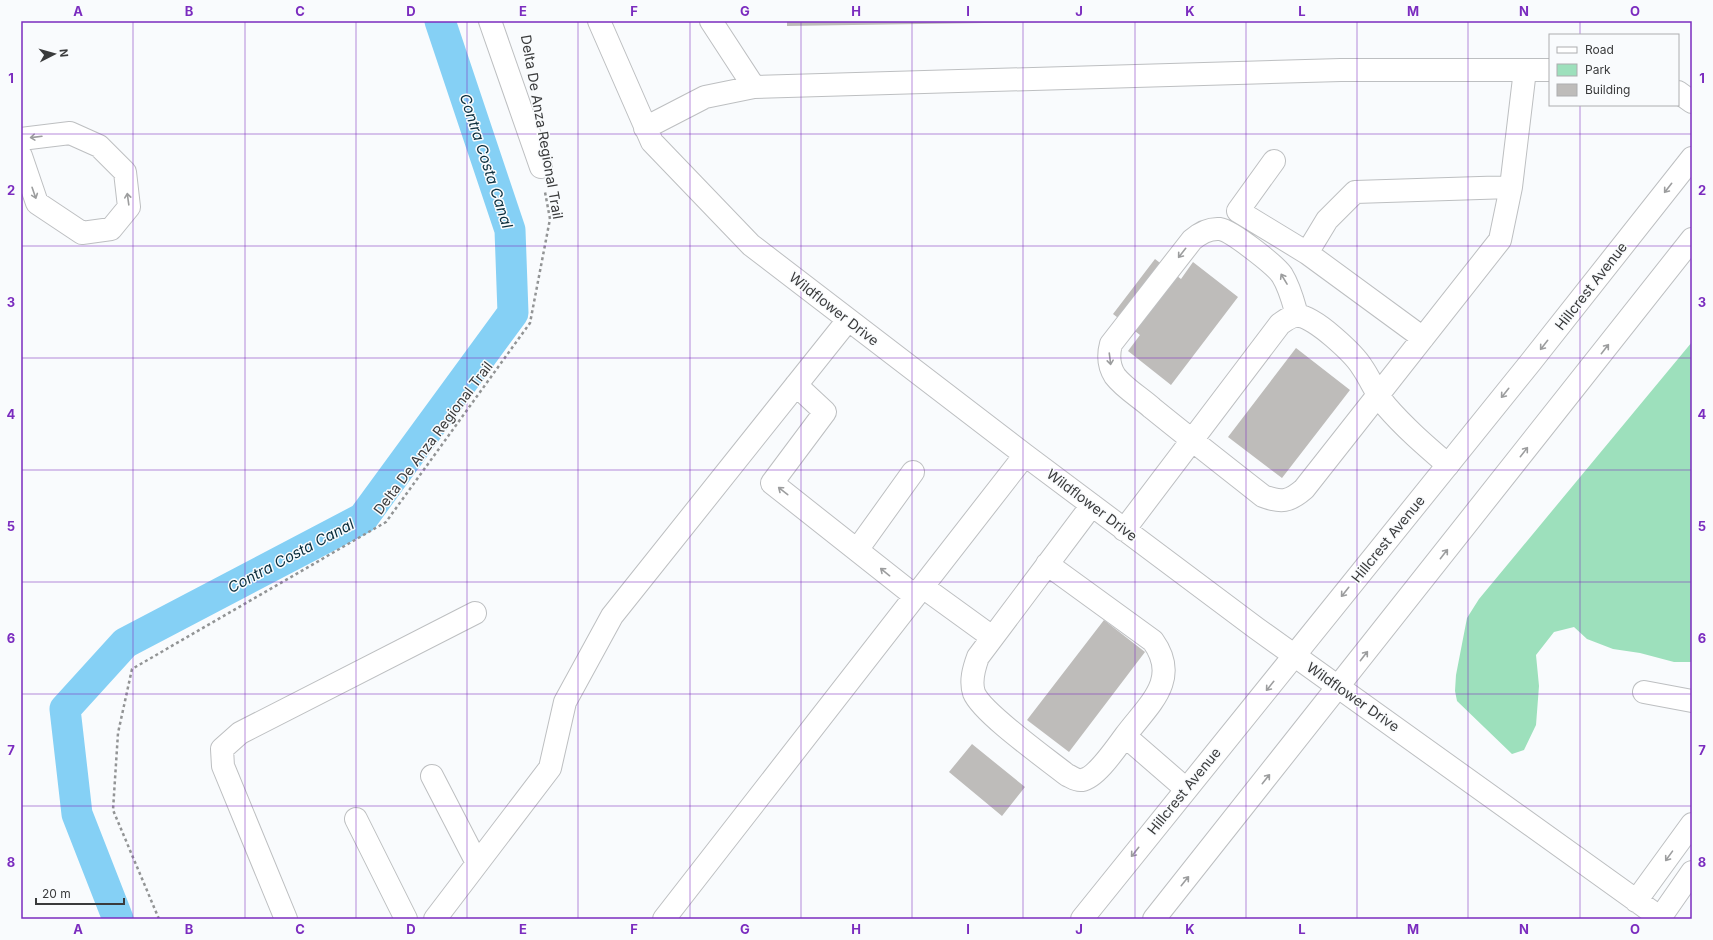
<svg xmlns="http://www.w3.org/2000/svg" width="1713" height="940" font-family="Inter,sans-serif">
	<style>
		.green { fill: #9de0bc }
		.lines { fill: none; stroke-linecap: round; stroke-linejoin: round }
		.canal { stroke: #85d0f5; stroke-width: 31 }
		.building { fill: #bebcba }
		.minor-casing { stroke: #bdbfc1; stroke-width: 24 }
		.major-casing { stroke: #bdbfc1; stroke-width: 24 }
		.path { stroke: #929495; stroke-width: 2.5; stroke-dasharray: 3 3; stroke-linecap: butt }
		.minor { stroke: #fff; stroke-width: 22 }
		.major { stroke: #fff; stroke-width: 22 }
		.oneway { stroke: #9c9d9e }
		.grid { fill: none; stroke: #7b2cbf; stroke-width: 1; stroke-opacity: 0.55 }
		.labels { text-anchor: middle; stroke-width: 3; stroke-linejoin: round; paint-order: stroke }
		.street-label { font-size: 14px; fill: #3a3b3c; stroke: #f9fbfd }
		.water-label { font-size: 15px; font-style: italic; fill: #0b2e3d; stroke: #f9fbfd }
		.neatline { fill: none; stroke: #7b2cbf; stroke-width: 1.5 }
		.grid-label { font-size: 13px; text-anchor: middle; font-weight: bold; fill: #7b2cbf }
	</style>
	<rect width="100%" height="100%" fill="#f9fbfd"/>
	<path class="green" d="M1692,342V662H1674L1640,653L1613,649L1587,639L1574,627L1554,632L1536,655L1539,686L1536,725L1524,750L1512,754L1457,701L1455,691L1456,675L1467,618L1479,599Z"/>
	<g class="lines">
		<path class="canal" d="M118,919L77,814L65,709L125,643L363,518L513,313L510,230L440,21"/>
	</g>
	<path class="building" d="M787,21H1046V22L787,26Z
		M1155,259L1181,279L1193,262L1238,297L1171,385L1128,351L1140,335L1113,314Z
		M1296,348L1350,390L1282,478L1228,437Z
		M1104,620L1145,652L1069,752L1027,720Z
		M972,744L1025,787L1002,816L949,772Z"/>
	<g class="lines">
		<g class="minor-casing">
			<path id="minor" d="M490,21L541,167
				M599,21L652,142L751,245L1025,455L1256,628L1662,919
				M711,21L754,87
				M1678,92L1692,102
				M645,128L705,97L754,87L1341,70H1550
				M21,139L70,133L99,146L125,172L129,207L111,229L82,233L37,203L21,156
				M1274,161L1238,211L1307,253
				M1297,315C1293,301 1290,288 1282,275C1275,265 1232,231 1220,229C1209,228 1200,233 1192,240L1111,344C1108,355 1108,365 1115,376C1124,388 1141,398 1152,408C1189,438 1226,467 1263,496C1281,503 1289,502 1304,489L1500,240L1511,187L1525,70
				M1423,338L1307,253L1327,220L1355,192L1511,187
				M796,385L825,412L772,483L915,596
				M1092,505L978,657C974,668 970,681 974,693C982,713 1047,759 1067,775C1072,777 1076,781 1082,780C1096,778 1116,748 1125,736L1186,789
				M1124,530L1280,324C1286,320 1292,315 1299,316C1315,317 1354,354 1362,367C1371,380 1376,394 1386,406C1405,428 1426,446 1448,465
				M857,550L913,472
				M1047,564L1153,641C1181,680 1148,705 1125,736
				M923,587L992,637
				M1644,692L1692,701
				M432,776L477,863
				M356,819L406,919
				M1636,901L1692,824
				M1660,918L1692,872
				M286,919L223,766L222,749L240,733L475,613
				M435,919L550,768L565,702L612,616L848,320
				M664,919L1025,455"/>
		</g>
		<g class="major-casing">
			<path id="major" d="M1082,919L1530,363L1692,158
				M1154,919L1692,239"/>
		</g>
		<path class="path" d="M159,919L113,810L118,733L132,669L386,522L530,323L550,219L545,192"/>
		<use href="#minor" class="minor"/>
		<use href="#major" class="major"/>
	</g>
	<defs><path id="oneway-shaft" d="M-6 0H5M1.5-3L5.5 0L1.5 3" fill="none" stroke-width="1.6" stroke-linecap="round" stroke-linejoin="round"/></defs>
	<g class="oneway">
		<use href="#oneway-shaft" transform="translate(36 137) rotate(173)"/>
		<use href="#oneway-shaft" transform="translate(1668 188) rotate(128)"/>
		<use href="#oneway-shaft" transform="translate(34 193) rotate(71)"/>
		<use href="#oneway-shaft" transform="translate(128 199) rotate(-98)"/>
		<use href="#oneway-shaft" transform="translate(1182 253) rotate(128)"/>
		<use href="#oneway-shaft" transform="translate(1284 279) rotate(-121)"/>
		<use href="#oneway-shaft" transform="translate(1544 345) rotate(128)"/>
		<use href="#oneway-shaft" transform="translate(1605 349) rotate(-52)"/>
		<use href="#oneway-shaft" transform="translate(1110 359) rotate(83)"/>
		<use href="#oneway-shaft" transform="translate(1505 393) rotate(129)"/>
		<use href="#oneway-shaft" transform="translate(1524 452) rotate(-52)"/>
		<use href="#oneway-shaft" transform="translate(783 491) rotate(-142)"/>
		<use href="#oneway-shaft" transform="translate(1444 554) rotate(-52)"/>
		<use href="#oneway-shaft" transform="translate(885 572) rotate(-141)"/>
		<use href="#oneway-shaft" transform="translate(1345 592) rotate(129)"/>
		<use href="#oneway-shaft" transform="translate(1364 656) rotate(-52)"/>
		<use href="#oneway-shaft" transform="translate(1270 686) rotate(129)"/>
		<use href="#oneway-shaft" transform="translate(1266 779) rotate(-51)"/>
		<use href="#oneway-shaft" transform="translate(1135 852) rotate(129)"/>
		<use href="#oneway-shaft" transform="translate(1669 856) rotate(126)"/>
		<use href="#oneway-shaft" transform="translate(1185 881) rotate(-51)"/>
	</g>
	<path class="grid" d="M133,21V919M245,21V919M356,21V919M467,21V919M578,21V919M690,21V919M801,21V919M912,21V919M1023,21V919M1135,21V919M1246,21V919M1357,21V919M1468,21V919M1580,21V35M1580,105V919M21,134H1692M21,246H1692M21,358H1692M21,470H1692M21,582H1692M21,694H1692M21,806H1692"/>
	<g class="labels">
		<g class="street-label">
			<text transform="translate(542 127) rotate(80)" y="5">Delta De Anza Regional Trail</text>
			<text transform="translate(1591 286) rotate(-52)" y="5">Hillcrest Avenue</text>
			<text transform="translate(834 309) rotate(38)" y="5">Wildflower Drive</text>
			<text transform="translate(433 438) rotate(-53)" y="5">Delta De Anza Regional Trail</text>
			<text transform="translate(1092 505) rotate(37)" y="5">Wildflower Drive</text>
			<text transform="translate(1388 539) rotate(-51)" y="5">Hillcrest Avenue</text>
			<text transform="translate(1353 697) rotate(35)" y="5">Wildflower Drive</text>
			<text transform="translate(1184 791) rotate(-51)" y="5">Hillcrest Avenue</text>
		</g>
		<g class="water-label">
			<text transform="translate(486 161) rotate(72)" y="5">Contra Costa Canal</text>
			<text transform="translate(291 556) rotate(-28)" y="5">Contra Costa Canal</text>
		</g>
	</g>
	<rect width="1713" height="940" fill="none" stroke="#f9fbfd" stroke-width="44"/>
	<rect x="1549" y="34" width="130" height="72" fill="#f9fbfd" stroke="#adaeb0"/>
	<rect x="1557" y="47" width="20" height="6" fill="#ffffff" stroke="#adaeb0"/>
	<text x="1585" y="54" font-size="12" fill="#3a3b3c">Road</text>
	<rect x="1557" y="64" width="20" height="12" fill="#9de0bc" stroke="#adaeb0"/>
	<text x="1585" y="74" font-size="12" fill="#3a3b3c">Park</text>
	<rect x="1557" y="84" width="20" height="12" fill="#bebcba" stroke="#adaeb0"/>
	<text x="1585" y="94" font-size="12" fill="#3a3b3c">Building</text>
	<g transform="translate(54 54) rotate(84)" stroke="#f9fbfd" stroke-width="3" paint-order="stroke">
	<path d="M0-3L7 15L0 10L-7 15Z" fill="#3a3b3c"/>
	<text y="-6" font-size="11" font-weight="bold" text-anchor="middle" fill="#3a3b3c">N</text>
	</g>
	<path d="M36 898v6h88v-6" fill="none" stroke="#3a3b3c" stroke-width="2"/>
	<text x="42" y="898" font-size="12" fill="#3a3b3c" stroke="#f9fbfd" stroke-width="3" paint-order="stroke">20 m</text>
	<rect x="22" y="22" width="1669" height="896" class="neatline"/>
	<g class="grid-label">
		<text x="78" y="16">A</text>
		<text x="189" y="16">B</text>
		<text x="300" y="16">C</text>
		<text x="411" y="16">D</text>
		<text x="523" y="16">E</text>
		<text x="634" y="16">F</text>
		<text x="745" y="16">G</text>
		<text x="856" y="16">H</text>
		<text x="968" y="16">I</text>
		<text x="1079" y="16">J</text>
		<text x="1190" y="16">K</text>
		<text x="1302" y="16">L</text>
		<text x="1413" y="16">M</text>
		<text x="1524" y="16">N</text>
		<text x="1635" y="16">O</text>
		<text x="11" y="83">1</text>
		<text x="1702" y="83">1</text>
		<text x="11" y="195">2</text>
		<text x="1702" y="195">2</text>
		<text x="11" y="307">3</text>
		<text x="1702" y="307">3</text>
		<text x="11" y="419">4</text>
		<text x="1702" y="419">4</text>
		<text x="11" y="531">5</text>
		<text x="1702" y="531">5</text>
		<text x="11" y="643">6</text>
		<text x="1702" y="643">6</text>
		<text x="11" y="755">7</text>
		<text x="1702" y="755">7</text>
		<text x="11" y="867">8</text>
		<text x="1702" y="867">8</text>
		<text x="78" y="934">A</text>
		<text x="189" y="934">B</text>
		<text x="300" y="934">C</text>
		<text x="411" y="934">D</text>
		<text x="523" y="934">E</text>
		<text x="634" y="934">F</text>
		<text x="745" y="934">G</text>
		<text x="856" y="934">H</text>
		<text x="968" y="934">I</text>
		<text x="1079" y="934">J</text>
		<text x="1190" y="934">K</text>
		<text x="1302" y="934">L</text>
		<text x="1413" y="934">M</text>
		<text x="1524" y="934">N</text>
		<text x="1635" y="934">O</text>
	</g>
</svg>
